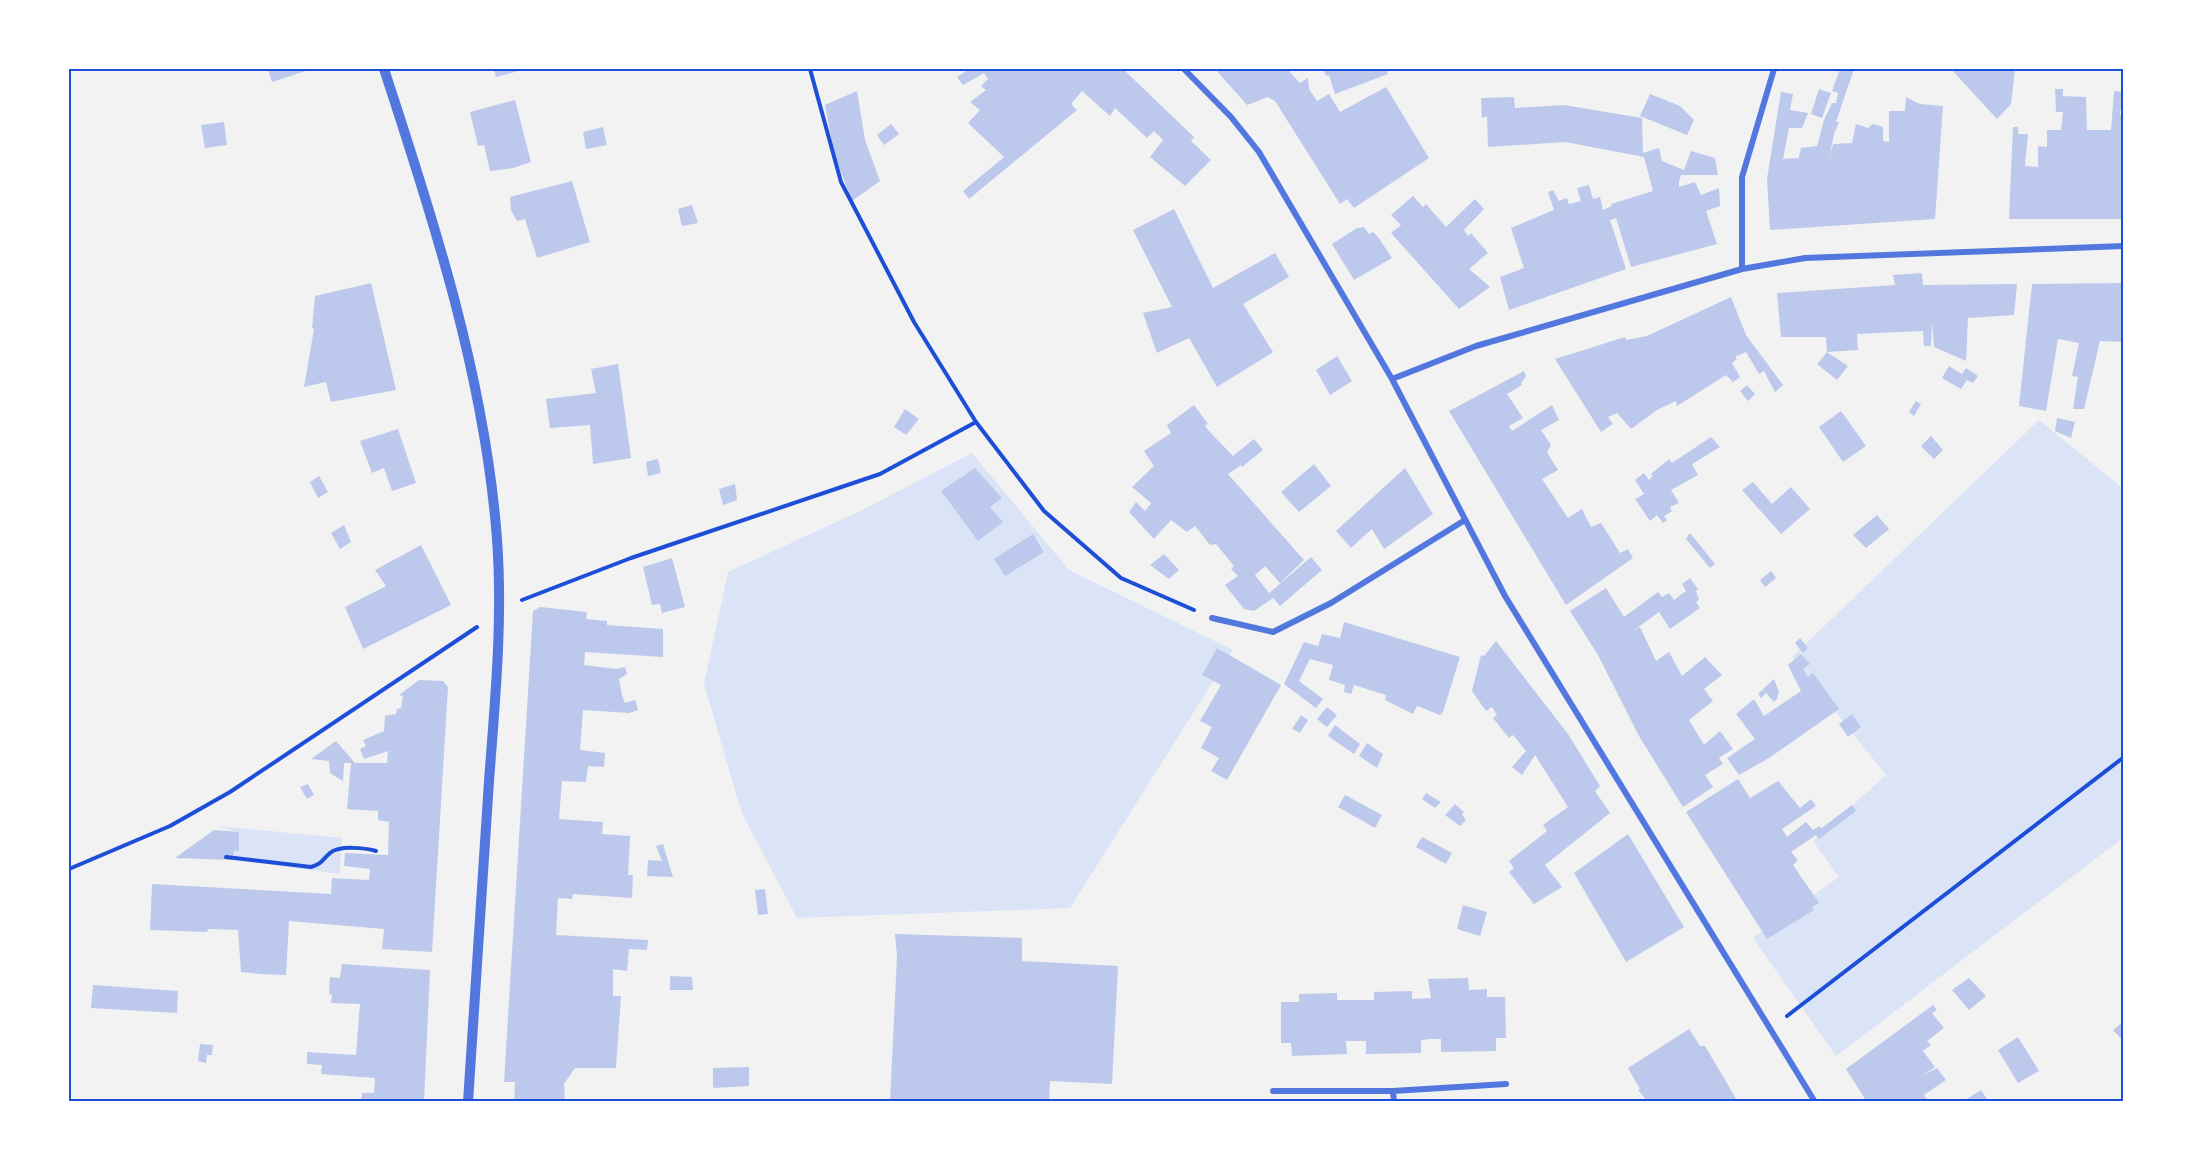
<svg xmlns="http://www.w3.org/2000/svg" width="2193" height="1171" font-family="'Roboto Condensed',sans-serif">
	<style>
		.green { fill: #dbe4f7 }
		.building { fill: #bdc9ec }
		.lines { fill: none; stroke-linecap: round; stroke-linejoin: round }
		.path { stroke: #1d4ed8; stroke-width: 4 }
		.minor { stroke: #5277de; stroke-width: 6 }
		.tertiary { stroke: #5277de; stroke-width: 10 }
		.neatline { fill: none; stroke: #1d4ed8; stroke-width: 2 }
	</style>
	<rect width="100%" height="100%" fill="#f2f2f2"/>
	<path class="green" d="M2039,420L2124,489V837L1836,1056L1753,938L1839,877L1813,841L1886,775L1792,657Z
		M972,453L1069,570L1233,650L1070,908L797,918L742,814L704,684L728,572L860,511Z
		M218,826L342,838L340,874L225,859L236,849L237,832Z"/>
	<path class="building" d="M268,69H312L272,82Z
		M494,69H522V70L496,77Z
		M969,69H1123L1194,137L1191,141L1211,160L1185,186L1150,157L1163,140L1154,131L1147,138L1115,108L1110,116L1082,91L1071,104L1077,110L969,199L963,191L1004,157L968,123L980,110L970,102L986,90L981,86L988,79L984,73L963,85L957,77Z
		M1215,69H1287L1300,83L1308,78L1309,89L1317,101L1329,94L1340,112L1386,87L1429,158L1354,208L1347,199L1340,204L1275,101L1268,97L1247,105Z
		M1323,69H1387L1388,74L1335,94L1329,75L1326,76Z
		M1840,69H1854L1836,122H1839L1834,134L1829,159L1833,144L1852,143L1856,124L1868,128L1873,124L1883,127V141L1889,142V111H1905L1906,97L1920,104L1943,106L1935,219L1770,230L1767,179L1781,92L1793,94L1790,110L1808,113L1802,128H1789L1783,159L1798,158V161L1801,148L1817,146L1824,120L1832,103H1836L1838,93L1832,91Z
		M1951,69H2015L2011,104L1997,119Z
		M1819,89L1831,93L1822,118L1811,114Z
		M2055,89H2063V96L2086,97L2087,130H2111L2114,91L2124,92L2123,110L2120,111V115H2124V219H2009L2013,127H2018V134H2028L2025,166L2038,167V146L2047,147V130H2061L2063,112H2056Z
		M857,91L865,140L880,181L852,201L834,154L825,105Z
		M1650,94L1680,106L1694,120L1687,135L1640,116Z
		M1514,97L1515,108L1564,105L1642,118L1643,153L1659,148L1662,161L1684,170L1691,151L1715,158L1718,175H1681L1679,182V187L1695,182L1701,195L1719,188L1720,206L1706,211L1717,244L1631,267L1616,218L1610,220L1626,269L1509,310L1500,277L1524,268L1511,228L1554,210L1548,192L1553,190L1559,201L1567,198L1569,204L1581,201L1577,188L1589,185L1593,199L1600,197L1603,210L1612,206L1611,204L1653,191L1644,157L1565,142L1488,147L1487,116L1482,118L1481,98Z
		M515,100L531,162L513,168L490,171L484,145L478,146L470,112Z
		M224,122L227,145L205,148L201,125Z
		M891,124L899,134L884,145L877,135Z
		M603,127L607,145L586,149L583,132Z
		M572,181L590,242L537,258L525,219L517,221L511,210L510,197Z
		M1413,196L1423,207L1426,204L1446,227L1475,199L1484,209L1464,230L1468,236L1471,233L1488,253L1469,269L1490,287L1459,309L1391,233L1401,225L1391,215Z
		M692,205L698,223L682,226L678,209Z
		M1174,209L1213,288L1275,253L1289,277L1243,304L1273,352L1217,387L1189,338L1157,353L1143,313L1172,307L1133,230Z
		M1364,227L1369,234L1373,232L1378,237L1392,258L1354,280L1332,244L1357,228Z
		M1922,273L1923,285L2017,284L2014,315L1968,318L1966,361L1934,347L1932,322L1931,346H1924L1923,331L1857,334L1858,350L1827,352L1826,337H1781L1777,293L1895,285L1893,275Z
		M371,283L396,390L331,402L326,382L304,387L314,329L312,328L315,296Z
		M2124,283V342L2100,341L2084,409H2073L2078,377L2072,376L2079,343L2058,339L2046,411L2019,406L2032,284Z
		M1731,297L1746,335L1783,385L1775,392L1764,371L1759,374L1746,352L1735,357L1737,359L1732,363L1740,377L1733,382L1726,375L1677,406L1676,401L1657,410L1631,429L1617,413L1608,417L1613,424L1601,432L1555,359L1625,337L1626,340L1647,336Z
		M1827,352L1848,366L1837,380L1817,364Z
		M1337,356L1352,381L1330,395L1316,370Z
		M618,364L631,458L593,464L590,425L550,428L546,399L596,393L591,369Z
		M1949,366L1962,374L1966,368L1978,376L1973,383L1967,380L1961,389L1942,378Z
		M1524,371L1526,376L1521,383L1522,385L1507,394L1523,418L1509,426L1512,431L1552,405L1559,420L1541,430L1551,445L1547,452L1558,470L1542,479L1568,518L1582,509L1591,527L1601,523L1620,553L1628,549L1633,558L1566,605L1449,411Z
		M1747,385L1755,394L1748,401L1740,391Z
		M1916,401L1921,404L1914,416L1909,412Z
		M1194,405L1208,424L1205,425L1208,430L1233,456L1254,439L1263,450L1242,467L1241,465L1228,474L1304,560L1280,583L1265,566L1255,575L1269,593L1311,557L1322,570L1280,606L1273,598L1254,611L1244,609L1225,585L1238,576L1231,569L1234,566L1216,544L1210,545L1195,526L1187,532L1171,520L1154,539L1129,512L1136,502L1145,511L1151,503L1132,487L1154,466L1144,451L1171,433L1167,425Z
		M905,409L919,419L906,435L894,427Z
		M1841,411L1866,446L1843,462L1819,427Z
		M2057,418L2075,422L2071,438L2055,431Z
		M398,429L416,483L392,491L384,468L372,473L360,441Z
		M1931,436L1943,450L1934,459L1921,446Z
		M1711,437L1720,447L1692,464L1698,475L1671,490L1679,503L1670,507L1672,511L1664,516L1667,520L1663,523L1657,515L1650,521L1635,499L1644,494L1635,480L1644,473L1649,480L1653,476L1651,474L1669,459L1672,463Z
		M658,459L661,473L648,476L646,462Z
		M1314,464L1331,486L1299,512L1281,492Z
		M975,468L1002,498L990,507L1003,522L978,541L941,491Z
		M1405,468L1433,514L1384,549L1372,529L1351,548L1336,531Z
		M319,476L328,492L318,498L310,482Z
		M1753,482L1772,504L1791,487L1810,509L1781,534L1742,490Z
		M735,484L737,500L723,505L719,489Z
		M1877,515L1889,529L1866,548L1853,535Z
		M344,525L351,542L340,549L331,533Z
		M1690,533L1715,564L1710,568L1686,539Z
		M1033,534L1044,552L1005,576L994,559Z
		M421,545L451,605L363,649L345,607L386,586L375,570Z
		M1164,554L1179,570L1169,579L1150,565Z
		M672,558L685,607L662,613L660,604L652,605L643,567Z
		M1771,571L1776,578L1765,587L1760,580Z
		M1690,578L1698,589L1696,591L1699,600L1696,602L1700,608L1670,629L1659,612L1634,630L1640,627L1656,661L1669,652L1682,676L1705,657L1722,675L1704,689L1713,701L1689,720L1704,745L1720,731L1733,749L1719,758L1723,764L1705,775L1713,787L1683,807L1639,736L1598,655L1570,611L1606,588L1624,617L1658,592L1662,597L1669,593L1674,600L1686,591L1682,584Z
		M540,607L587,612L586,619L607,621V625L663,629V657L585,652L584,665L616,669L625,667L627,674L619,679L622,695L625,703L635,700L638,710L629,713L583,710L580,750L605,753L604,767L588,766L586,782L562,781L559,819L603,822L602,834L630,836L628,875H633L632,898L573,894L572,899L558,898L556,935L648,940L647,950L629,949L627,971L613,969V996H621L616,1068H575L564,1084L565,1102H514L515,1082H504L533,611Z
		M1344,622L1460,657L1443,712L1440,715L1417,706L1413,714L1385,700L1386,695L1354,685L1351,694L1344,692L1345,685L1329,680L1333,665L1310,659L1299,681L1323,699L1316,708L1284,684L1304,642L1318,646L1322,634L1340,638Z
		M1800,638L1808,648L1803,653L1795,643Z
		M1496,641L1568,734L1600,786L1595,791L1610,813L1545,865L1562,887L1534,904L1509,872L1514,868L1509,861L1547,831L1543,825L1568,807L1535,755L1522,775L1512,767L1526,751L1513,735L1509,738L1493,718L1497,715L1492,707L1486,711L1472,691L1481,655L1484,656Z
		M1217,648L1281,685L1227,780L1211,771L1219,758L1201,748L1212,727L1200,721L1221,685L1202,675Z
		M1801,654L1810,664L1803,669L1808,677L1813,673L1839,709L1769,758L1739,775L1727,758L1755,739L1736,714L1754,699L1764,716L1801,691L1788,665Z
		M1774,679L1779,692L1777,699L1774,702L1766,693L1761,698L1758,694Z
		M419,680L443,681L448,687L432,952L382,949L384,929L289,921L286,975L261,974L241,972L238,930L208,929L207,932L150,930L152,884L331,894L332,878L369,880L370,869L344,866L345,853L388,855L389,822L378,820V811L347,809L351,763H344L343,781L330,773L329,761L311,759L336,741L355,763H387L388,751L364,759L360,749L366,746L363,740L384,731L385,716L396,714L397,709L401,708L403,696L399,695Z
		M1327,707L1337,715L1327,727L1317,719Z
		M1852,714L1861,727L1848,737L1839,724Z
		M1301,715L1308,720L1300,733L1292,729Z
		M1335,725L1360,744L1354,754L1328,736Z
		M1367,743L1383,754L1377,768L1359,756Z
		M1738,779L1750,798L1778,781L1800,808L1811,799L1816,806L1782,829L1787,837L1806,822L1813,830L1819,826L1822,828L1852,805L1856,811L1819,839L1816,835L1791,852L1798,860L1793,865L1819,903L1812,907L1814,910L1767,939L1686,812Z
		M308,784L314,795L307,799L300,787Z
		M1426,793L1441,802L1435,808L1422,799Z
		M1345,795L1382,815L1375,828L1338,807Z
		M1455,804L1464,812L1462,814L1466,820L1460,826L1445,815Z
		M214,830L239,832V851H234L233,860L175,858Z
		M1628,834L1684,927L1626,962L1574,873Z
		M1422,837L1452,853L1446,864L1416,847Z
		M663,844L673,877L647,876L648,860L662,861L656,846Z
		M765,889L768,914L758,915L755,890Z
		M1463,905L1487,912L1480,936L1457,929Z
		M895,934L1022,938V961L1118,966L1112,1084L1050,1081L1049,1102H890L897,956Z
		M342,964L430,970L424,1102H361L362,1093H374L375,1078L321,1074L322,1065L307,1064V1052L356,1055L360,1004L331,1003L332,995L329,994L330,977L340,978Z
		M670,976L692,977L693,990H670Z
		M1468,978L1469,990L1487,989V997H1505L1506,1038H1496V1051L1441,1052V1039H1431L1421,1040V1053L1366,1054V1041H1346L1347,1054L1292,1056L1291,1043H1281V1002H1299V994L1337,993V1000H1374V992L1412,991V999L1431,998L1428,979Z
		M1969,978L1986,996L1969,1010L1952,990Z
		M93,985L178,991L177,1013L91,1008Z
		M1933,1005L1937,1010L1932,1013L1944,1028L1927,1041L1931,1045L1923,1051L1935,1067L1923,1075L1937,1068L1946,1080L1924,1095L1928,1102H1867L1846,1069Z
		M2124,1021V1042L2113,1030Z
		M1689,1029L1700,1046H1705L1738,1102H1648L1638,1090L1640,1089L1628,1068Z
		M2018,1037L2039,1071L2018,1083L1998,1050Z
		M200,1044L213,1045L212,1055H207L206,1063L198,1061Z
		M749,1067V1086L713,1088V1068Z
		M1981,1090L1989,1102H1962Z"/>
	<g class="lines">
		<path class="path" d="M810,69L841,182L914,322L976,422L1044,511L1121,578L1194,610
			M522,600L631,558L880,474L976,422
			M226,857L311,867C322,864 322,860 330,853C339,845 366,848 376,851
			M69,869L170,826L230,792L477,627
			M1787,1016L2124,757"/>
		<path class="minor" d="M1184,69L1231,117L1259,152L1392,379L1505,596L1815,1102
			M1742,269V177L1774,69
			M1392,379L1476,346L1742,269L1805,258L2124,246
			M1212,618L1273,632L1331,603L1465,520
			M1273,1091H1393L1506,1084
			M1393,1091L1394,1102"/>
		<path class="tertiary" d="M384,69C434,221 485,379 497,539C503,620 495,701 489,781C482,888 475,995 468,1102"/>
	</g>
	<rect width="2193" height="1171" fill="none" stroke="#ffffff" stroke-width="141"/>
	<rect x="70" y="70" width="2052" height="1030" class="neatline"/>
</svg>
